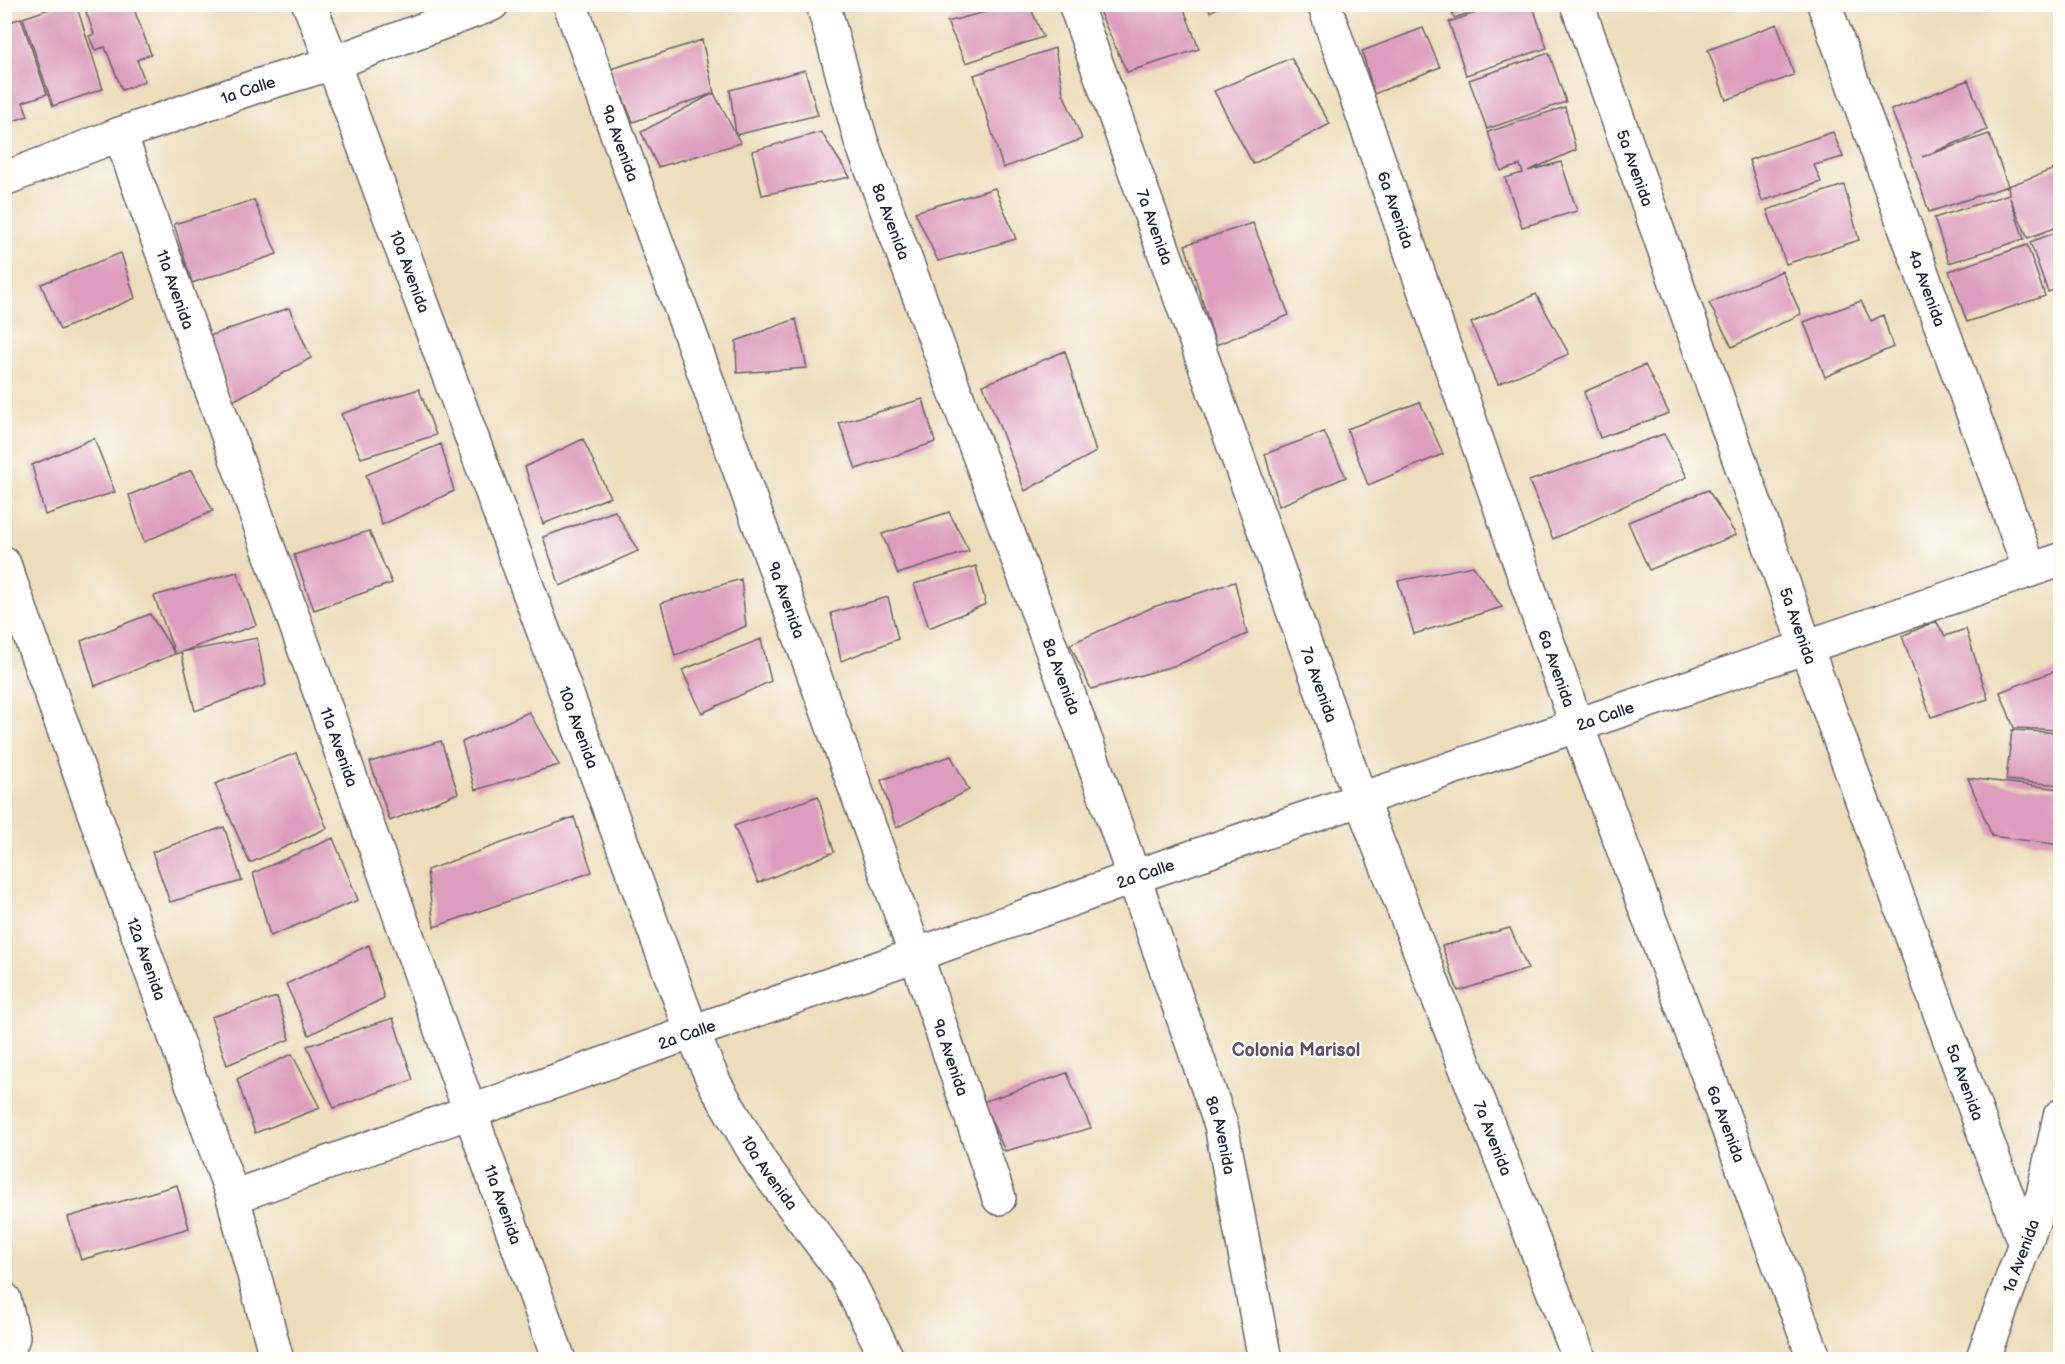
<svg xmlns="http://www.w3.org/2000/svg" width="2065" height="1364" font-family="'Balsamiq Sans',sans-serif">
	<style>
		.building { fill: #dd9dbe }
		.lines { fill: none; stroke-linecap: round; stroke-linejoin: round }
		.minor-casing { stroke: #696368; stroke-width: 36 }
		.minor { stroke: #fff; stroke-width: 33 }
		.labels { text-anchor: middle; stroke-width: 4.5; stroke-linejoin: round; paint-order: stroke }
		.street-label { font-size: 16px; fill: #22223b; stroke: #fdfcf7 }
		.neighbourhood-label { font-size: 18px; font-weight: bold; fill: #634d69; stroke: #fdfcf7 }
	</style>
	<rect width="100%" height="100%" fill="#fdfcf7"/>
	<filter id="ink" filterUnits="userSpaceOnUse"><feTurbulence type="fractalNoise" baseFrequency=".0167" numOctaves="2"/><feDisplacementMap in="SourceGraphic" scale="12" xChannelSelector="R" yChannelSelector="G"/><feConvolveMatrix kernelMatrix="1 2 1 2 8 2 1 2 1" color-interpolation-filters="sRGB"/></filter>
	<filter id="wash" filterUnits="userSpaceOnUse"><feTurbulence type="fractalNoise" baseFrequency=".008" numOctaves="4" result="noise"/><feDisplacementMap in="SourceGraphic" scale="24" xChannelSelector="R" yChannelSelector="G"/><feGaussianBlur stdDeviation="1.35" result="paint"/><feColorMatrix in="noise" values="0 0 0 0 0 0 0 0 0 0 0 0 0 0 0 0 0 1.4 0 .05"/><feComposite in="paint" operator="in"/></filter>
	<g filter="url(#wash)">
		<rect width="100%" height="100%" fill="#edddbb"/>
		<g id="blocks">
			<path class="building" d="M64,4H76L103,89L53,106L23,18Z
				M105,4H132L151,54L137,60L145,81L122,90L105,47L95,50L89,36L94,34L86,12Z
				M1015,4H1029L1043,37L966,63L947,22Z
				M1125,4H1182L1199,49L1127,72L1099,11Z
				M1208,4H1225L1210,12Z
				M1449,4H1492V5L1454,18Z
				M1502,4H1532L1547,48L1466,75L1449,22Z
				M21,18L47,94L23,102L28,116L4,124V24Z
				M1777,24L1794,75L1726,100L1708,50Z
				M1423,28L1440,67L1374,94L1362,51Z
				M702,40L714,93L633,122L611,69Z
				M1055,48L1063,93L1082,139L1003,168L974,75Z
				M1549,53L1566,102L1487,129L1469,80Z
				M1291,58L1330,124L1253,164L1214,91Z
				M805,70L818,115L736,135L741,143L658,167L641,132L714,93L736,135L730,90Z
				M1968,80L1987,130L1922,157L1989,134L2008,186L1929,212L1912,161L1891,110Z
				M1565,107L1576,150L1528,171L1561,162L1577,211L1522,227L1505,178L1523,173L1520,165L1501,171L1488,132Z
				M821,132L850,177L762,195L752,151Z
				M1833,132L1843,157L1814,165L1821,182L1762,201L1749,160Z
				M2060,167V226L2028,238L2010,198L2024,239L1949,263L1934,218L2009,194L2008,186Z
				M1844,185L1859,240L1786,264L1767,210Z
				M995,188L1016,239L938,261L915,212Z
				M254,200L277,254L192,283L174,224Z
				M1253,223L1289,315L1216,345L1185,245Z
				M2060,231V288L2048,292L2030,242Z
				M2027,245L2045,296L1967,322L1949,271Z
				M121,253L135,298L60,330L41,284Z
				M1782,271L1801,314L1732,347L1709,303Z
				M1536,294L1569,354L1498,384L1471,323Z
				M1861,301L1871,321L1883,315L1893,347L1825,377L1804,322Z
				M289,308L311,358L233,401L209,336Z
				M2060,313V329L2055,315Z
				M796,319L807,368L737,373L736,341Z
				M1065,351L1096,452L1025,491L983,385Z
				M1645,365L1669,413L1600,438L1584,392Z
				M419,389L436,435L361,458L341,414Z
				M923,399L935,442L856,469L839,423Z
				M1420,402L1443,454L1368,485L1347,429Z
				M1324,432L1346,477L1279,506L1265,454Z
				M1664,434L1687,477L1553,539L1529,481Z
				M94,438L115,492L45,515L32,465Z
				M583,439L610,497L543,524L525,467Z
				M441,444L454,491L382,525L366,475Z
				M192,470L213,511L144,542L129,495Z
				M1708,490L1736,535L1649,570L1628,522Z
				M615,511L638,551L560,586L543,537Z
				M949,512L969,551L898,574L882,534Z
				M369,531L392,583L314,610L294,555Z
				M976,566L986,604L929,628L914,584Z
				M1473,566L1502,607L1414,634L1398,581Z
				M237,572L256,625L181,652L257,638L266,685L195,711L181,652L175,654L154,596Z
				M741,579L746,626L675,656L661,603Z
				M1235,582L1247,634L1177,665L1091,689L1070,644L1153,607Z
				M888,597L898,639L841,661L831,613Z
				M150,614L175,654L95,686L81,641Z
				M1936,621L1945,636L1966,629L1988,699L1931,717L1902,636Z
				M761,639L771,681L702,713L682,670Z
				M2060,669V730L2014,728L2000,692Z
				M529,712L559,765L475,790L462,742Z
				M2012,730L2060,733V785L2006,780Z
				M441,741L458,793L390,821L370,762Z
				M296,753L327,828L250,863L215,784Z
				M951,756L969,790L896,828L881,780Z
				M1968,778L2060,789V845L1992,836Z
				M818,796L834,852L758,883L734,826Z
				M574,817L592,872L434,927L427,870Z
				M224,827L242,881L170,902L152,852Z
				M333,838L358,900L270,936L253,873Z
				M1510,928L1528,969L1458,991L1442,946Z
				M369,945L384,998L309,1035L286,984Z
				M277,997L290,1039L227,1065L211,1017Z
				M393,1018L413,1080L334,1108L307,1046Z
				M292,1054L320,1108L255,1133L237,1079Z
				M1067,1073L1091,1128L1005,1151L983,1102Z
				M177,1185L189,1228L81,1260L68,1217Z"/>
		</g>
	</g>
	<g filter="url(#ink)">
		<use href="#blocks" fill-opacity="0" stroke="#696368" stroke-width="1.5"/>
		<g class="lines">
			<g class="minor-casing">
				<g id="minor">
					<path id="s1" d="M309,4L333,63L692,1032L715,1084L761,1163L845,1275L888,1360"/>
					<path id="s2" d="M570,4L916,955L999,1198"/>
					<path id="s3" d="M823,4L861,141L1082,730L1221,1125L1265,1360"/>
					<path id="s4" d="M1075,4L1361,800L1580,1360"/>
					<path id="s5" d="M1324,4L1577,726L1815,1360"/>
					<path id="s6" d="M1577,4L1806,647L2025,1245"/>
					<path id="s7" d="M1824,4L2030,570"/>
					<path id="s8" d="M120,134L559,1360"/>
					<path id="s9" d="M4,179L120,134L254,87L333,63L492,4"/>
					<path id="s10" d="M4,564L233,1197L277,1360"/>
					<path id="s11" d="M233,1197L692,1032L916,955L1134,877L2060,560"/>
					<path d="M4,1299L13,1337L5,1360"/>
					<path id="s12" d="M1982,1360L2043,1195L2060,1116"/>
				</g>
			</g>
			<use href="#minor" class="minor"/>
		</g>
	</g>
	<g class="labels">
		<g class="street-label">
			<text dy="6" stroke="none"><textPath href="#s9" startOffset="260">1a Calle</textPath></text>
			<text dy="6" stroke="none"><textPath href="#s2" startOffset="148">9a Avenida</textPath></text>
			<text dy="6" stroke="none"><textPath href="#s6" startOffset="174">5a Avenida</textPath></text>
			<text dy="6" stroke="none"><textPath href="#s5" startOffset="218">6a Avenida</textPath></text>
			<text dy="6" stroke="none"><textPath href="#s3" startOffset="228">8a Avenida</textPath></text>
			<text dy="6" stroke="none"><textPath href="#s4" startOffset="237">7a Avenida</textPath></text>
			<text dy="6" stroke="none"><textPath href="#s1" startOffset="286">10a Avenida</textPath></text>
			<text dy="6" stroke="none"><textPath href="#s7" startOffset="302">4a Avenida</textPath></text>
			<text dy="6" stroke="none"><textPath href="#s8" startOffset="165">11a Avenida</textPath></text>
			<text dy="6" stroke="none"><textPath href="#s2" startOffset="634">9a Avenida</textPath></text>
			<text dy="6" stroke="none"><textPath href="#s6" startOffset="660">5a Avenida</textPath></text>
			<text dy="6" stroke="none"><textPath href="#s5" startOffset="704">6a Avenida</textPath></text>
			<text dy="6" stroke="none"><textPath href="#s3" startOffset="714">8a Avenida</textPath></text>
			<text dy="6" stroke="none"><textPath href="#s4" startOffset="723">7a Avenida</textPath></text>
			<text dy="6" stroke="none"><textPath href="#s11" startOffset="1454">2a Calle</textPath></text>
			<text dy="6" stroke="none"><textPath href="#s1" startOffset="772">10a Avenida</textPath></text>
			<text dy="6" stroke="none"><textPath href="#s8" startOffset="651">11a Avenida</textPath></text>
			<text dy="6" stroke="none"><textPath href="#s11" startOffset="968">2a Calle</textPath></text>
			<text dy="6" stroke="none"><textPath href="#s10" startOffset="420">12a Avenida</textPath></text>
			<text dy="6" stroke="none"><textPath href="#s11" startOffset="482">2a Calle</textPath></text>
			<text dy="6" stroke="none"><textPath href="#s2" startOffset="1120">9a Avenida</textPath></text>
			<text dy="6" stroke="none"><textPath href="#s6" startOffset="1146">5a Avenida</textPath></text>
			<text dy="6" stroke="none"><textPath href="#s5" startOffset="1190">6a Avenida</textPath></text>
			<text dy="6" stroke="none"><textPath href="#s3" startOffset="1200">8a Avenida</textPath></text>
			<text dy="6" stroke="none"><textPath href="#s4" startOffset="1209">7a Avenida</textPath></text>
			<text dy="6" stroke="none"><textPath href="#s1" startOffset="1258">10a Avenida</textPath></text>
			<text dy="6" stroke="none"><textPath href="#s8" startOffset="1137">11a Avenida</textPath></text>
			<text dy="6" stroke="none"><textPath href="#s12" startOffset="111">1a Avenida</textPath></text>
		</g>
		<g class="neighbourhood-label">
			<text x="1296" y="1056">Colonia Marisol</text>
		</g>
	</g>
	<rect width="2065" height="1364" fill="none" stroke="#fdfcf7" stroke-width="24"/>
</svg>
